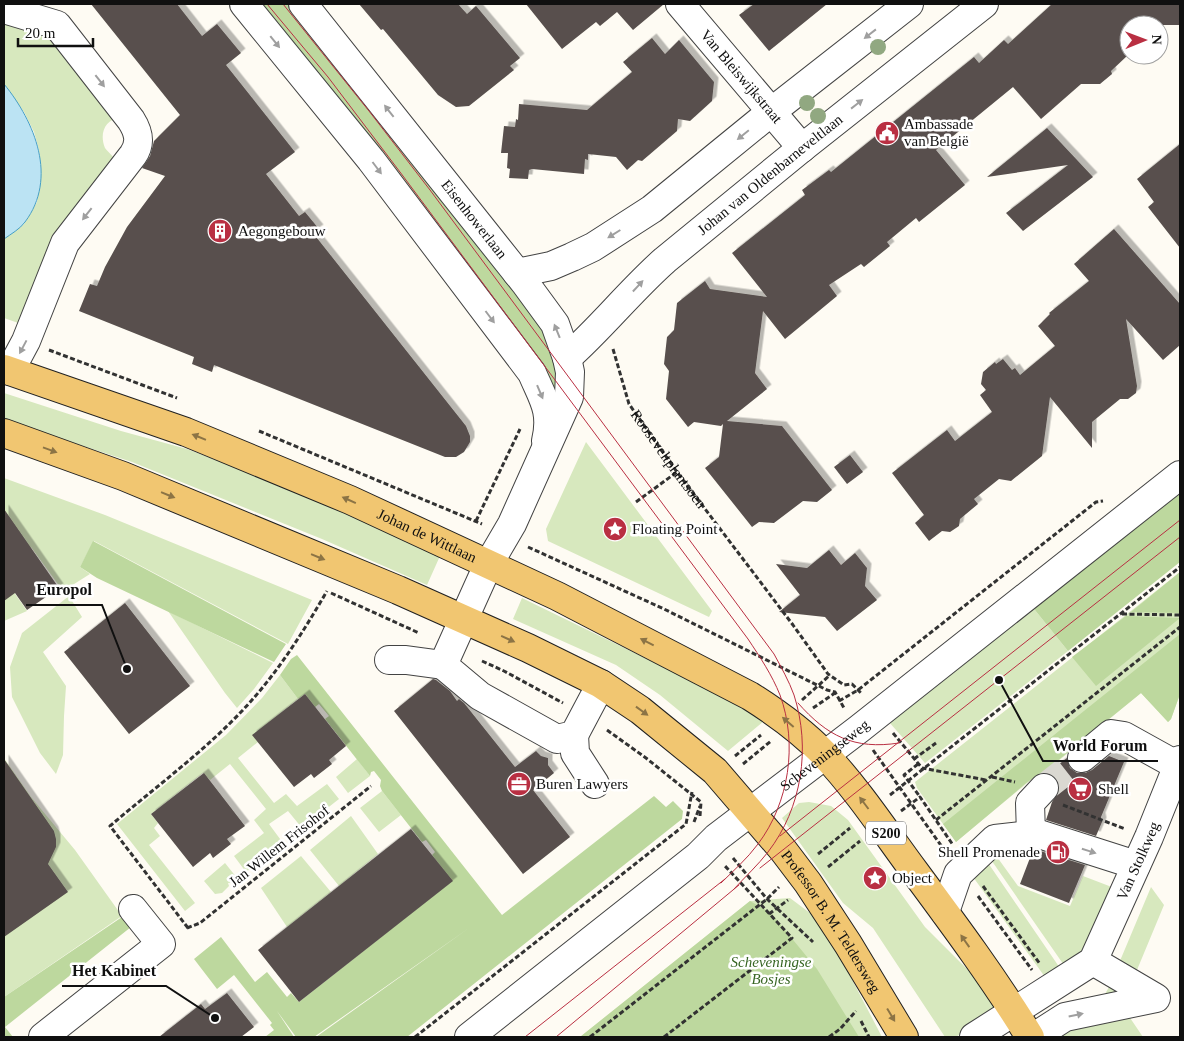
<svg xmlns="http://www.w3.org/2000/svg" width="1184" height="1041" font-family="Georgia,serif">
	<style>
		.green { fill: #d7e8be }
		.forest { fill: #bdd89e }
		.water { fill: #bbe3f3; stroke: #459fc6 }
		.building { fill: #58504d; filter: url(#shadow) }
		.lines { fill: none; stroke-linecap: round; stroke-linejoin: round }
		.minor-tunnel { stroke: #dad8d1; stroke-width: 28; stroke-dasharray: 28 14; stroke-linecap: butt }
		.minor-casing { stroke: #434343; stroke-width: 30 }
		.major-casing { stroke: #212121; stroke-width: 30 }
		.path { stroke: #323232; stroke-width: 3; stroke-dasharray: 5 2.5; stroke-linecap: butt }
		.minor { stroke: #fff; stroke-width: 28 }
		.major { stroke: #f1c671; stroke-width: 28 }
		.tram { stroke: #b92f42; stroke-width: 1 }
		.tree { fill: #91a881 }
		.oneway { fill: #9f9f9f }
		.oneway2 { fill: #8c7445 }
		.labels { text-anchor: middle; stroke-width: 5; stroke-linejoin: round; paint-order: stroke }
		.shield { fill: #fff; stroke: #585858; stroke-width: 1 }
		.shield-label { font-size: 14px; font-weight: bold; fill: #101010 }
		.street-label { font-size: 15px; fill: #101010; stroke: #fff }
		.poi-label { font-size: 15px; fill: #101010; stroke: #fff; text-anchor: start }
		.park-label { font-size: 15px; font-style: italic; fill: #376523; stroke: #fff }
		.leader { fill: none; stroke: #101010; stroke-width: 2 }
		.callout-dot { fill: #101010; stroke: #fff; stroke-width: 2 }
		.callout-label { font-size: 16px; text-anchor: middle; font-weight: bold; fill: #101010; stroke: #fff; stroke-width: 5; stroke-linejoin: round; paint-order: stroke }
	</style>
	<defs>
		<filter id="shadow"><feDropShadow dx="4.5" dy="-4.5" stdDeviation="0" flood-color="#0004"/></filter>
	</defs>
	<rect width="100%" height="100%" fill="#fefbf3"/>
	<path class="green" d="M4,20L48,32L120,117C105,120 99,133 105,148C107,151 111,154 113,157L60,240L24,325L4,318V239L24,224L37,202L41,168L39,150L34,132L24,112L4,84Z
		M4,393L121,431L187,449L336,506L440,556L427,585L322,539L132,462L4,420Z
		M586,442L712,611L709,617L548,541L546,529Z
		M4,478L105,515L312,600L288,644L94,541L80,567L90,574L63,591L31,547L4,567Z
		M1180,572V694L1171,719L1168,722L1141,693L1035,780L1033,778L956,842L917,788L915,782Z
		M4,578L27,611L4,621Z
		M69,596L82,617L43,652L66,686L64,716L63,755L56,774L40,753L12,697L10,667L22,633Z
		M522,598L723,696L764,721L728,751L660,695L616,665L513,619Z
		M1026,599L1068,651L925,763L882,714Z
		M168,611L273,663L254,689L237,708L225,693Z
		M280,675L298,699L253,735L258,742L238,758L274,803L286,794L297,806L327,784L339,799L302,828L288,811L269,824L283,843L246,872L234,856L264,833L254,820L266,809L230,764L210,780L203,773L151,814L158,823L154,828L160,836L149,845L195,903L185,911L117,824L226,735L262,698Z
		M4,758L31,797L75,850L122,916L4,997Z
		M357,759L370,776L348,793L336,777Z
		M382,791L401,815L379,832L360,808Z
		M809,802L831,806L848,820L925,927L979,981L995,1009L956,1037H945L873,928L843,903L782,818L799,803Z
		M351,816L378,854L339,886L310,850Z
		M992,850L1018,886L1070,906L1083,876L1117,889L1088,957L1068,971L987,854Z
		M301,856L331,892L287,927L261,888Z
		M984,857L1064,974L1050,984L968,870Z
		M225,863L237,878L236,882L228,883L229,886L222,893L215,894L204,881Z
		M1151,887L1164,905L1122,1006L1143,1037H1058L1096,1010L1109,987Z
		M790,898L822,922L882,1037H580L750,901Z"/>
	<path class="forest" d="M254,4H299L551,335L560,401Z
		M1180,478V562L1068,651L1026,599Z
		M93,541L286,644L274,662L97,578L80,567Z
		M1180,572V613L1131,612Z
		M1126,616L1180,618L1096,686L1072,657Z
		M1180,634V694L1171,719L1168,722L1141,693L1035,779L1033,778L1025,784L956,842L943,824Z
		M297,655L502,915L654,796L666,807L673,801L683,811L682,819L407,1037H316L469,928L314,1037H296L277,1011L294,1037H265L274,1030L270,1025L272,1023L234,975L217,989L194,959L221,937L255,982L267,972L287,997L291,993L299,1002L452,881L432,855L435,852L426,840L422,842L382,791L380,786L381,780L374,771L371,772L370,776L325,719L329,716L319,704L315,707L305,694L298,699L280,675L291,659Z
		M750,901L771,913L817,969L859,1037H580Z
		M122,917L131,927L5,1027L13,1037H4V997Z"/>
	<path class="water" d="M4,84C35,122 58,178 25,222C20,229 11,234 4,239Z"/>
	<path class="building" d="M91,4H177L202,36L217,24L241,53L226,65L295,152L266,174L299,216L305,212L319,229L313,233L466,426L470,436V442L464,452L456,457H445L214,365L212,372L192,364L194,357L79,311L90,284L97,286L105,267L127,227L165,176L142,168L150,156L154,141L180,115Z
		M359,4H458L467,14L476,6L520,58L510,66L514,70L469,106L456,107L438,95L383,29L381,30Z
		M526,4H664L633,30L617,12L600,26L596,22L562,49Z
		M754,4H827L769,51L739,15Z
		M1052,4H1180V25H1129V54L1111,71L1112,74L1100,84H1081L1041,119L1013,87L936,150L965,185L919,222L916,218L887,242L890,246L864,267L861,264L829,285L837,296L785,339L763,311L755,373L767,389L727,421L782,426L832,490L817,502L803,501L774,523L759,522L752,527L705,468L719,457L723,424L721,426L694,422L688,427L666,399L669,371L664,364L667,337L674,330L677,303L705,281L710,289L767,297L732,253L805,195L802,190L829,170L831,172L974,57L979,63L1004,40L1008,44Z
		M652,38L665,54L679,40L714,82L712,101L690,121L678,119L677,131L642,161L638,160L627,170L616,157L588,154V160L585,159L584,174L532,169L529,170L528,179L509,178L510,169L507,168L508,153H501L504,126L515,127L516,119L518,120L519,104L587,110L632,72L623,62Z
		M1047,128L1093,177L1023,231L1006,213L1068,165L987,177Z
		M1180,144V248L1148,207L1154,202L1137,179Z
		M1114,229L1180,304V345L1163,360L1126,319L1137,386L1136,393L1128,399H1120L1092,422V448L1050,397L1042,456L1011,481L999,479L974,499L978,504L960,519L959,526L950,532L942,531L929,541L915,523L924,515L892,473L947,430L955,441L992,412L980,395L986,390L981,384L983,372L995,362L996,364L1003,359L1012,370L1015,368L1020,375L1055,346L1038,326L1050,314L1049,313L1089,281L1074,264Z
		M850,455L863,472L847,484L834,467Z
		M4,509L59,588L27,610L15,593L4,601Z
		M829,550L841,565L855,553L867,568L865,586L877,600L837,631L825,617L779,612L800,595L776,564L807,568Z
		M125,603L190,686L129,734L64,652Z
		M433,679L436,680L450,691L457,701L459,699L464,703L515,767L536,751L541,756L548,758V765L554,773L533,790L570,837L523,874L394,711Z
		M305,694L346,746L329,760L332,764L314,778L311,774L294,787L252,735Z
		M1109,756L1124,762L1101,817L1102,822L1096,836L1046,820L1052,802L1059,791V784L1055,777L1048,773L1067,758L1070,768L1077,773H1085L1092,770Z
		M4,759L54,831L56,839V847L48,864L68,892L4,937Z
		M204,773L245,826L227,839L231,844L213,858L210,853L193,867L151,814Z
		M411,829L453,881L299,1002L258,950Z
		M1033,850H1037L1085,865L1069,903L1020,884Z
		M227,993L254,1027L241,1037H159L201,1004L205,1009Z"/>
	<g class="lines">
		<path class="minor-tunnel" d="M1044,788L1082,758"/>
		<g class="minor-casing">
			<g id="minor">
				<path d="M244,4L371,160L532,373C543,399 553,411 546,441"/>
				<path id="s2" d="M303,4L525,283L555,324L567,358L570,372L569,397L512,524L488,565L443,665L480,696L557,739L574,735L601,684"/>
				<path id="s3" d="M680,4L802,148"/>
				<path d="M4,9L57,25L131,120C138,131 142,142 133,155L65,243L26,341L10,371"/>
				<path d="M517,273L551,266L572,257L593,247L652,209L771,112L909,4"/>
				<path id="s4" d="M567,358C602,327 630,291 665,260L802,148L984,4"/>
				<path d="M389,660H406L443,665"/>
				<path d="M574,735L575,753L595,784"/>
				<path d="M1082,758L1111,734L1124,736L1178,766"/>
				<path d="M1031,834L1030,803L1044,788"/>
				<path d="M945,912L958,874L995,839L1039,834L1136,865"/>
				<path d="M43,1037L161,944L133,909"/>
				<path id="s5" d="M469,1037L698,856L716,838L859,729L1180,475"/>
				<path id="s6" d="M974,1037L1093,961L1149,837L1180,760"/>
				<path d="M1034,1037L1065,1017L1156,998L1093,961"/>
			</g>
		</g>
		<g class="major-casing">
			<g id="major">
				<path id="s7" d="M4,369L186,432L350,500L557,596L750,696C777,713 803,732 825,755C858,790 886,833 915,872C955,926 995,980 1030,1037"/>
				<path id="s8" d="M4,433L123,476L398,590L528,648L601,684L640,710L715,771L783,850L808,883L848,944L904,1037"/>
			</g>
		</g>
		<g class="path">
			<path id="s1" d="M613,349L629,404L677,472L793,625L828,674L844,685L852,684L861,693"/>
			<path d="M49,350L177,398"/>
			<path d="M259,431L482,524"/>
			<path d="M636,502L677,472"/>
			<path d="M476,521L520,429"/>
			<path d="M528,547L664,609L827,690L835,692L844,708"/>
			<path d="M331,593L419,633"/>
			<path d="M1122,614L1180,615"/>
			<path d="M482,661L504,671L563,703"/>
			<path d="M802,700L830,675"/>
			<path d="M839,701L858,690L1096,502L1103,501"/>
			<path d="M813,708L835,693"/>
			<path d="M607,730L646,758L701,802L700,816"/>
			<path d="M893,733L922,768L986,780"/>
			<path d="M873,750L945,851"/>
			<path d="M735,756L761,735"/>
			<path d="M914,759L936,743"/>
			<path d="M743,764L771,741"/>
			<path d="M918,764L904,775L920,797"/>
			<path d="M992,777L1015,782"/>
			<path d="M890,795L1180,567"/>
			<path d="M1063,805L1125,829"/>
			<path d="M901,811L920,797L953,845"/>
			<path d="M936,820L1180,627"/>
			<path d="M694,822L700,806"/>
			<path d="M818,854L850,828"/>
			<path d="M733,858L767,899L813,942"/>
			<path d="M828,867L860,841"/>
			<path d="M983,886L1040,964"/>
			<path d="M978,896L1032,970"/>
			<path d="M769,914L788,900"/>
			<path d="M187,928L200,923L371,786"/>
			<path d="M188,928L110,826C160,783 216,743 258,693C285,661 306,627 327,591"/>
			<path d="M861,1021L869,1037"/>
			<path d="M415,1037L686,824L692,792"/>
			<path d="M590,1037L767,899L779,887"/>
			<path d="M664,1037L792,938L725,866"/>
			<path d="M829,1037L840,1029L856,1011"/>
		</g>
		<use href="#minor" class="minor"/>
		<use href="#major" class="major"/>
		<path class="tram" d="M267,4L328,77L403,176L748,639C760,657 772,675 780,695C798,744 789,803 758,844C747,859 733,871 721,883
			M283,4L369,111L430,190L774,654C781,667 789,681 794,695C811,748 802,808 768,852C758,865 745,877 734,889
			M798,703C827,736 854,750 899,743
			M780,836L1180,520
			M760,868L1180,537
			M525,1037L725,879
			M556,1037L739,885"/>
	</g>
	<g class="tree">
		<circle cx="878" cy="47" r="8"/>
		<circle cx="807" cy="103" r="8"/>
		<circle cx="818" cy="116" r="8"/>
	</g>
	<defs><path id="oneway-solid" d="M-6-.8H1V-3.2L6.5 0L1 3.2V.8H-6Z" transform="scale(1.25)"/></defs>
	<g class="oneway">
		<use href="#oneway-solid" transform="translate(870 34) rotate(142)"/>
		<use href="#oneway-solid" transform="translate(275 42) rotate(51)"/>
		<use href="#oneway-solid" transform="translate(100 81) rotate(52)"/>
		<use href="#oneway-solid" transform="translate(857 104) rotate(-38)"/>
		<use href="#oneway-solid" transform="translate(389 111) rotate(-128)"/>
		<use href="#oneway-solid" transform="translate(743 135) rotate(141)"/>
		<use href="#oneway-solid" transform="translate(377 168) rotate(53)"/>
		<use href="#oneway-solid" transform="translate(87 214) rotate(128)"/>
		<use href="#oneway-solid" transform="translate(614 234) rotate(148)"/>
		<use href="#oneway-solid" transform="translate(638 286) rotate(-47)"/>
		<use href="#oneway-solid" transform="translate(490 317) rotate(53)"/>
		<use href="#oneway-solid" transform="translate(557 331) rotate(-112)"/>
		<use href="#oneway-solid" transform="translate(23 347) rotate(118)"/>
		<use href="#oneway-solid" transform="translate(540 392) rotate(67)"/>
		<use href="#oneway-solid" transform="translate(1089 851) rotate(18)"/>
		<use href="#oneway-solid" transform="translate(1076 1015) rotate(-12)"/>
	</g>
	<g class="oneway2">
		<use href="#oneway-solid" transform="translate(199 437) rotate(-158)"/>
		<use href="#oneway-solid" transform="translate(50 450) rotate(20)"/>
		<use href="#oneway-solid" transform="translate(168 495) rotate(22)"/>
		<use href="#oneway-solid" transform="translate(349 500) rotate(-156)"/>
		<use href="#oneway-solid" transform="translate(318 557) rotate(22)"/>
		<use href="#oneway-solid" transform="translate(508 639) rotate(24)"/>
		<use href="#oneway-solid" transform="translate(647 642) rotate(-153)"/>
		<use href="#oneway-solid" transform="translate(642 711) rotate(36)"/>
		<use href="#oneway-solid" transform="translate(788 722) rotate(-139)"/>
		<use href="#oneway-solid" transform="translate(864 803) rotate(-127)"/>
		<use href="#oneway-solid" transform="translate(965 941) rotate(-125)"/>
		<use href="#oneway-solid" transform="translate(891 1015) rotate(59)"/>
	</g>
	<defs>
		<g id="civic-disc" transform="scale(1.25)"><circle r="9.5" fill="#b92f42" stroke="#fff"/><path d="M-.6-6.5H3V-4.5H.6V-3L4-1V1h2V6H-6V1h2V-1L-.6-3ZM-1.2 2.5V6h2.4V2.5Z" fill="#fff"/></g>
		<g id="building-disc" transform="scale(1.25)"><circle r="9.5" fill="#b92f42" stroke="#fff"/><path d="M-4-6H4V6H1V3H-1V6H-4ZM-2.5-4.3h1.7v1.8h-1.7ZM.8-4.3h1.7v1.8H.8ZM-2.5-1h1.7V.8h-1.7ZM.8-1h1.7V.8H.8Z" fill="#fff"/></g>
		<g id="sight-disc" transform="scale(1.25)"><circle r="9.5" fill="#b92f42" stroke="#fff"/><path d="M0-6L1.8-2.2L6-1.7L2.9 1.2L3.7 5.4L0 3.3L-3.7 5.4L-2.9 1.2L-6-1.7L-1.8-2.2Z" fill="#fff"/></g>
		<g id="office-disc" transform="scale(1.25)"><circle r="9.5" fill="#b92f42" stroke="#fff"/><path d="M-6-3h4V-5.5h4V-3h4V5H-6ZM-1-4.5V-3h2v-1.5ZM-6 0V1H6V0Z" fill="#fff"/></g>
		<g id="supermarket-disc" transform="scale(1.25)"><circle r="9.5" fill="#b92f42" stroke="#fff"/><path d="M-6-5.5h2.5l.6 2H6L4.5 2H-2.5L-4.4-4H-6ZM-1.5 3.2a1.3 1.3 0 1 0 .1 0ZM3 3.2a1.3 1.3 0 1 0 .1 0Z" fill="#fff"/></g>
		<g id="fuel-disc" transform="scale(1.25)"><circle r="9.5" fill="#b92f42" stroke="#fff"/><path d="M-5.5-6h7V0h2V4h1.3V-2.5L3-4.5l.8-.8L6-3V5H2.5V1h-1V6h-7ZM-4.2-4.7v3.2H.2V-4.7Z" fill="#fff"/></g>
	</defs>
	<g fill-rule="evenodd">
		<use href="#civic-disc" x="887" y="133"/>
		<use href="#building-disc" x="220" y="231"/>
		<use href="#sight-disc" x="615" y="529"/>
		<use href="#office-disc" x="519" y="784"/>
		<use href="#supermarket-disc" x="1080" y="789"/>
		<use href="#fuel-disc" x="1058" y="852"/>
		<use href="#sight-disc" x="875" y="878"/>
	</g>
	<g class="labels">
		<rect class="shield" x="866" y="821.5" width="40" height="23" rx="4"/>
		<g class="shield-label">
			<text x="886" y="838">S200</text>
		</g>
		<g class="street-label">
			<text dy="5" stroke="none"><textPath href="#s3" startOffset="95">Van Bleiswijkstraat</textPath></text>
			<text dy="5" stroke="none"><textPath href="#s4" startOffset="274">Johan van Oldenbarneveltlaan</textPath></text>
			<text dy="5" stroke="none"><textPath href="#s2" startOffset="275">Eisenhowerlaan</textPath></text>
			<text dy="5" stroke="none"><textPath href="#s1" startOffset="125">Rooseveltplantsoen</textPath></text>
			<text dy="5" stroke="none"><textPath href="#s7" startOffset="455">Johan de Wittlaan</textPath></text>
			<text dy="5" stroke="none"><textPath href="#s5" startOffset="454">Scheveningseweg</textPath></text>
			<text transform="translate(279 846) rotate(-38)" y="5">Jan Willem Frisohof</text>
			<text dy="5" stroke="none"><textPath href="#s6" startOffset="251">Van Stolkweg</textPath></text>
			<text dy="5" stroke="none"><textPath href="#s8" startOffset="982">Professor B. M. Teldersweg</textPath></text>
		</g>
		<g class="poi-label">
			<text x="904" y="129">Ambassade<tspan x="904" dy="17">van België</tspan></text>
			<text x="238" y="236">Aegongebouw</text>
			<text x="632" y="534">Floating Point</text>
			<text x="536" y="789">Buren Lawyers</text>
			<text x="1098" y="794">Shell</text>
			<text x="1040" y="857" text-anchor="end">Shell Promenade</text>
			<text x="892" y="883">Object</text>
		</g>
		<g class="park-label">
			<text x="771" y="967">Scheveningse<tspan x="771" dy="17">Bosjes</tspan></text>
		</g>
	</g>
	<path class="leader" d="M127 669L102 605H26M999 680L1043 761H1158M215 1018L166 986H62"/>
	<g class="callout-dot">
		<circle cx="127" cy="669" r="5"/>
		<circle cx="999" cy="680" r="5"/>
		<circle cx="215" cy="1018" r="5"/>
	</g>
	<g class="callout-label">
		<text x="64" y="595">Europol</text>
		<text x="1100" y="751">World Forum</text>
		<text x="114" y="976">Het Kabinet</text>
	</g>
	<rect width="1184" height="1041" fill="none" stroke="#101010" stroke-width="10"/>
	<g transform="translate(1144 40) rotate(89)"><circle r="24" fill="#ffffff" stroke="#9f9f9f"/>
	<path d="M0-4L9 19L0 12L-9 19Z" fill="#b92f42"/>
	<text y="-8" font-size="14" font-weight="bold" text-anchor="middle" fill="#101010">N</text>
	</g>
	<path d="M18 38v8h75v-8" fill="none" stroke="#101010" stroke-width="2.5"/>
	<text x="25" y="38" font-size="15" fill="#101010" stroke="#ffffff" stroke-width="4" paint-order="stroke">20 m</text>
</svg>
